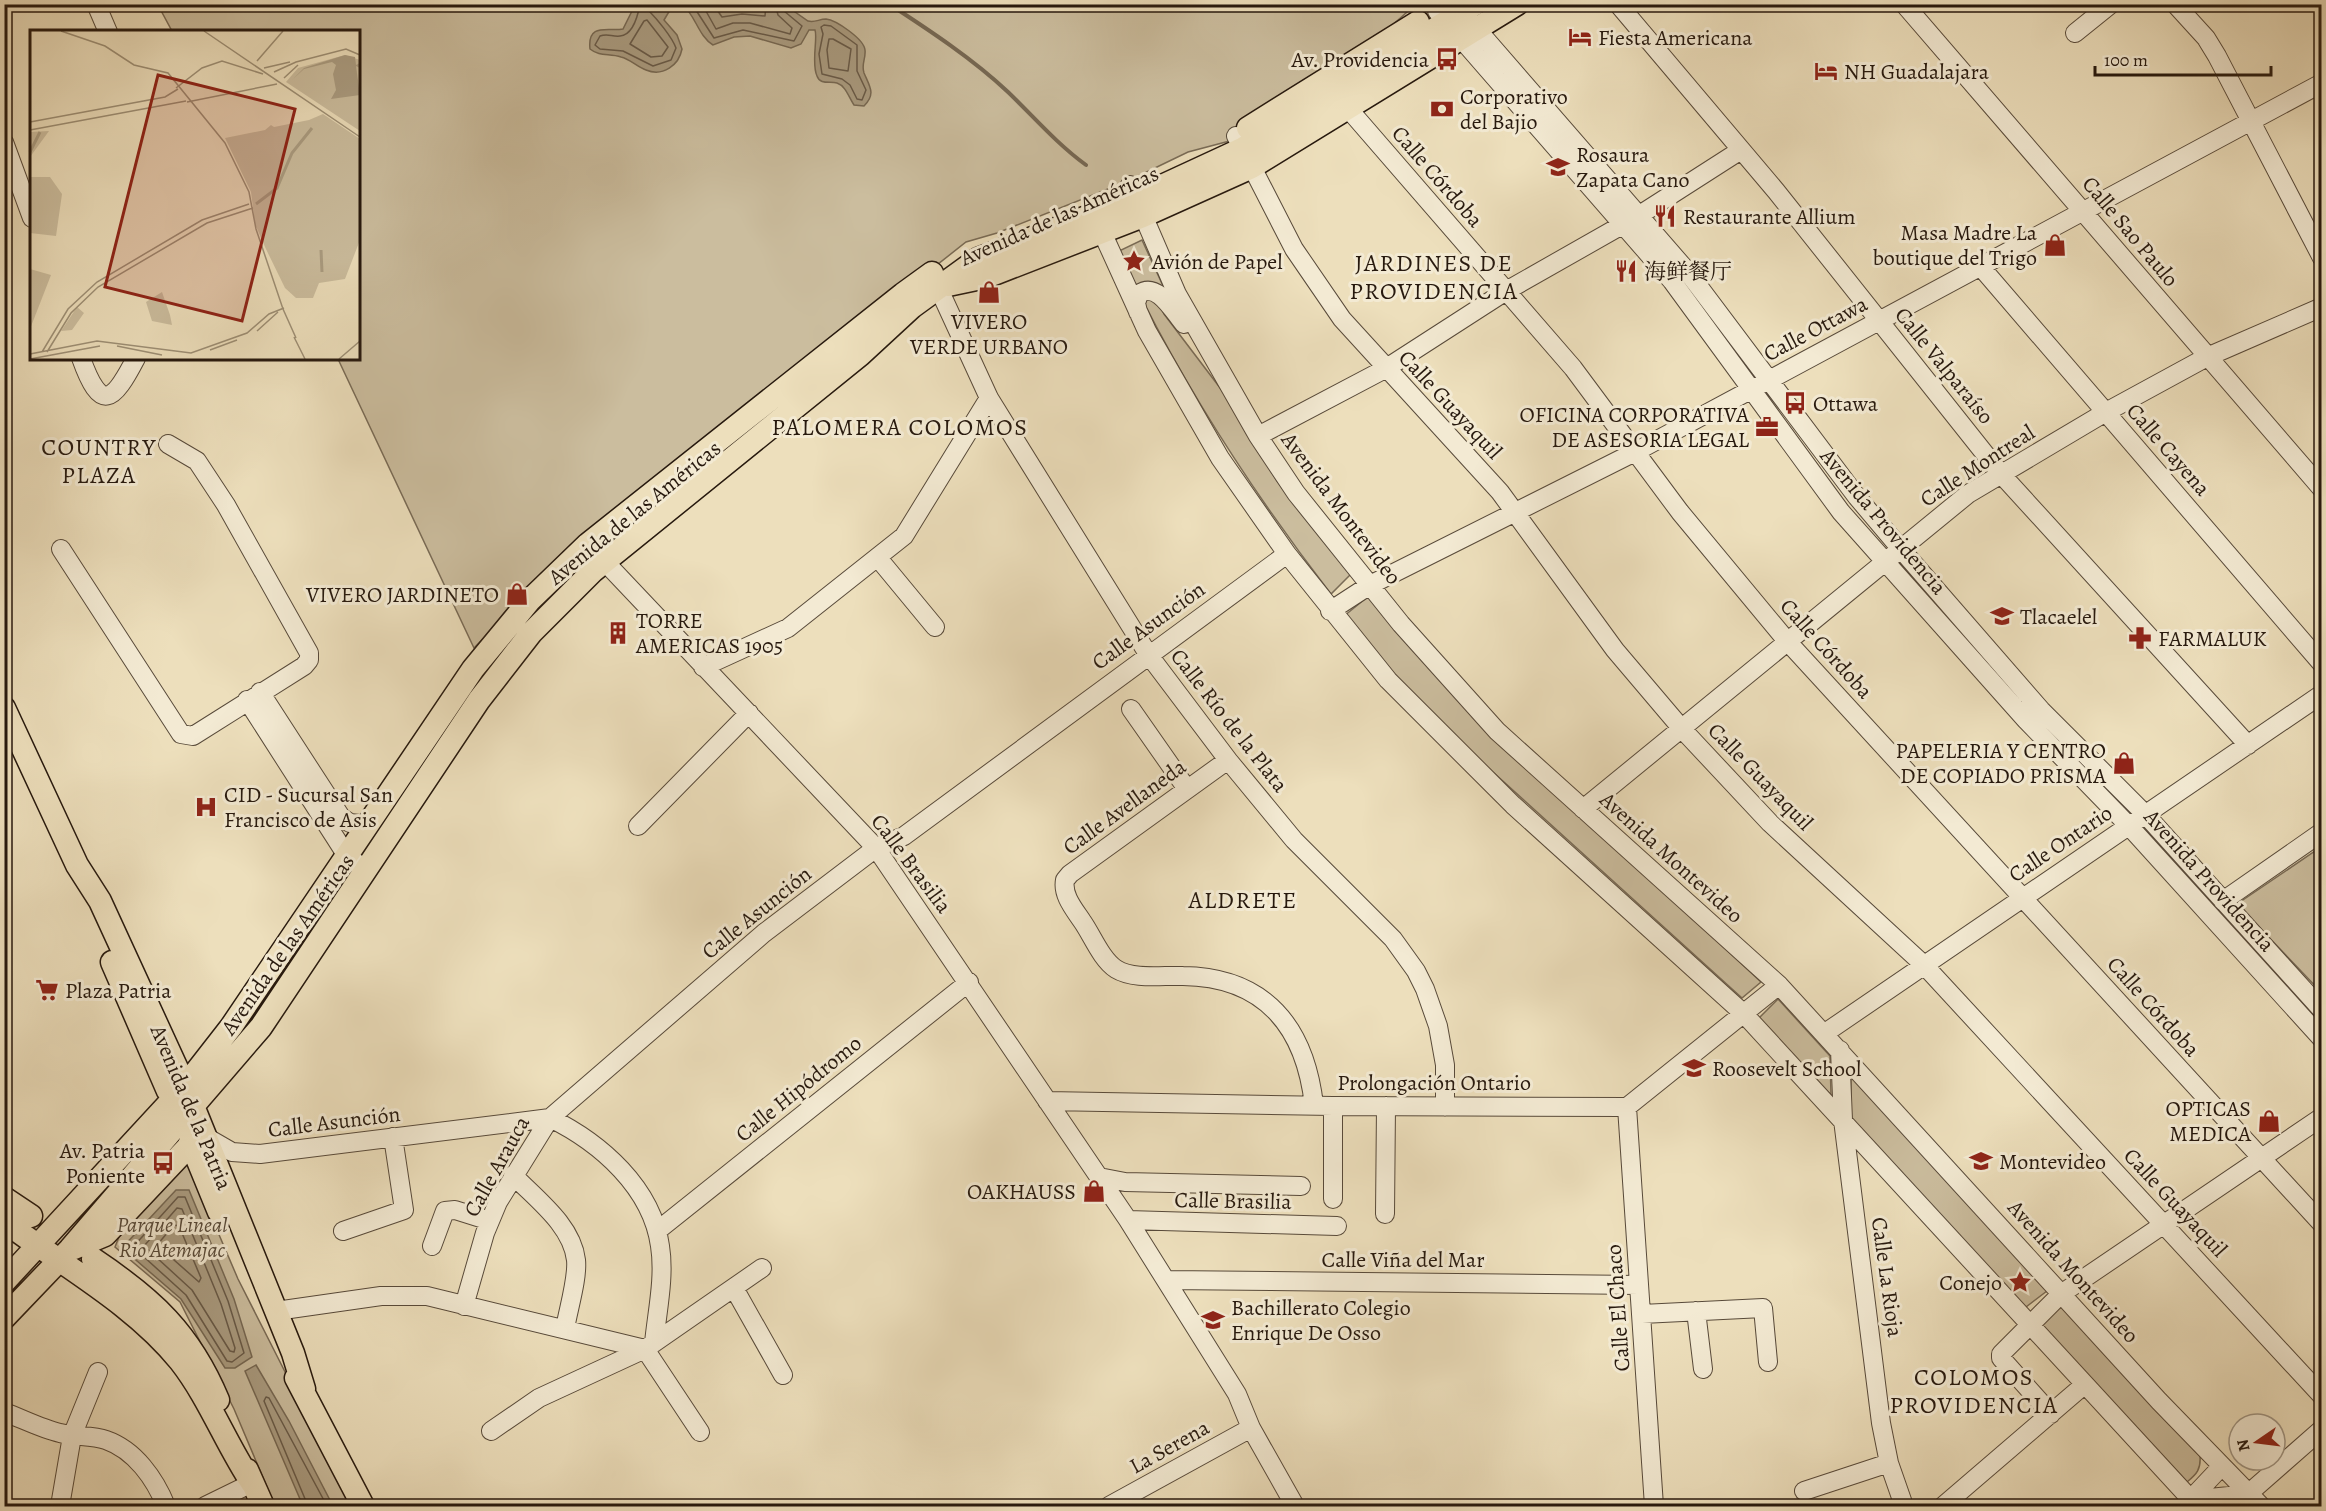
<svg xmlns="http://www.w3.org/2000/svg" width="2326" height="1511" font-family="Alegreya,'Noto Serif SC',serif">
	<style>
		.green { fill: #cbbd9e; stroke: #796b56; stroke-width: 1.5 }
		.water { fill: #aa9c81; stroke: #766853; stroke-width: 1.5 }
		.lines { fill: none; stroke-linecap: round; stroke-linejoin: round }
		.shore { stroke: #685a48; stroke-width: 1.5 }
		.stream { stroke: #766853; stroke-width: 4 }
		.minor-casing { stroke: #584a3a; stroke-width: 20 }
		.major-casing { stroke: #27190e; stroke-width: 25 }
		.minor { stroke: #f3ead3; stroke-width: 18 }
		.major { stroke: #eddfbc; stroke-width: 22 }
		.labels { text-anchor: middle; stroke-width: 6; stroke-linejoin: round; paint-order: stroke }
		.poi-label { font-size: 22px; fill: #27190e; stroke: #f3ead3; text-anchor: start }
		.street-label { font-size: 22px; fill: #27190e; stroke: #f3ead3 }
		.park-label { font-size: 22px; font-style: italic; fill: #584a39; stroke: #f3ead3 }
		.neighbourhood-label { font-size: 24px; letter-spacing: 1.5px; fill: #27190e; stroke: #f3ead3 }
		.inset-river { fill: none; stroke: #aa9c81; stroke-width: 3 }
		.inset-road { fill: none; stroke: #9e9076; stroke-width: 1.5 }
		.view { fill: #8f2418; fill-opacity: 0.15; stroke: #8f2418; stroke-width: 3 }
		.inset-edge { fill: none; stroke: #27190e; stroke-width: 3 }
	</style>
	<rect width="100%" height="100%" fill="#eddfbc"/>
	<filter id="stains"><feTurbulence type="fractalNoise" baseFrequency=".00333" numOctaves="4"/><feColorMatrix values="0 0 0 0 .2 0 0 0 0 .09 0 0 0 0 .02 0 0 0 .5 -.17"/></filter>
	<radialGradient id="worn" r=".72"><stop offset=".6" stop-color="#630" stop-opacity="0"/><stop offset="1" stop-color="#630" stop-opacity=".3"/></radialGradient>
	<path class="green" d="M158,5H1415L1293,113L1256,134L1188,152L1128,181L997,233L966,242L551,569L474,648L338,359L358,358V32L172,31Z
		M1142,240L1169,299L1137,290L1119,251Z
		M1156,297L1164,314L1227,397L1277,481L1351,574L1331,594C1260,502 1196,405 1143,301Z
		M1370,595L1699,924L1761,982L1742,998L1473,754L1405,686L1344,616Z
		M2321,847V992L2237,904Z
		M1778,999L1830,1056L1831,1095L1759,1018Z
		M1851,1071L2047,1291L2022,1310L1851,1120Z
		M187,1160L238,1279L353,1506H275L234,1409L180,1302L115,1247L124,1224Z
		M2062,1306L2200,1456C2201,1469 2197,1474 2187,1482L2040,1324Z"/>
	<path class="water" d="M635,5H651L657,10L673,5L664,20L677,35L682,49C679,65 663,77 646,70C637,67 630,59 621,57C609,53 600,57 590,49C587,22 609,32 623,29Z
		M683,5H785L808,21C815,23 819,19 826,19C836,20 864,39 865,50C866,59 861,64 864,73C870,87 876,94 864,106L854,105C849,98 846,86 837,83C830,81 820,85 817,76C811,63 818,38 815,30H809L801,44L791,48L750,36L734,37L713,45C699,37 695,15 683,5Z
		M176,1190H189L234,1299L252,1357L235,1368H225L181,1299L122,1248Z
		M256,1365L289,1421L333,1506H303L245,1371Z"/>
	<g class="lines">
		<path class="shore" d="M640,4C638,15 633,35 620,36C612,37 608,33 600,36L595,45L600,49L623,51L653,66L671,60L676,48C672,37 657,19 649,11L647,4
			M692,4L714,38L743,30L794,41L802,26L784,11L783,4
			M702,4L716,29L733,23H750L790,34L792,28L778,15L775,4
			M713,4L722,17L742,14L765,16L766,4
			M647,20L668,47L662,56L651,57L630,44L644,21Z
			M824,25L831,26L857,45V71L866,90L862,100L857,99L850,85L842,79L822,74L819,54L823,34L821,27Z
			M829,39H833L851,49L848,71L829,68L827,50Z
			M178,1197H185L228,1301L244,1353L232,1362L227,1361L186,1295L133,1247Z
			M177,1208L182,1209L221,1304L235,1348L234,1352L230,1351L192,1290L144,1246Z
			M174,1225L179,1226L201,1278L199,1282L157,1245Z
			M308,1506L264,1401L266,1397L269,1398L327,1506"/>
		<path class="stream" d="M889,4C929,30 973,59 1008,92C1034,117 1057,144 1086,165"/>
		<g class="minor-casing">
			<path id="minor" d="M96,4L108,32
				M1618,4L1776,191L2001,474L2248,745
				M1904,4L2322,489
				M2175,4L2206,38L2217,56L2322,258
				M1437,11L1672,281L1841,512L2026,720L2129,826L2322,1039
				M1468,19L1687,271L1857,497L1900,548L2041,710L2145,814L2322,1010
				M2075,33L2111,4
				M1339,98L1573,368L1680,512L1787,641L2322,1224
				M1236,136L1294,249L1342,319L1500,492L1615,650L1682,729L1770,823L1924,965L2322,1396
				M4,142L32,218
				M1130,185L1177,294L1258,436L1296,493L1401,624L1497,731L1779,985L2159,1401L2261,1506
				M1102,232L1147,331L1220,458L1287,554L1388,680L1513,805L1744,1014L2197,1506
				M1980,266L2322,664
				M938,287L989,398L1148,654L1228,760L1294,840L1393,939L1416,971L1425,989L1438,1026L1445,1065V1107
				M1138,312L1136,303L1139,294C1157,281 1173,311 1184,324
				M81,358C101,414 113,402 136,358
				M1258,436L1385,369L1506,291L1638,216L1741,150
				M588,544L876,848L1128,1220L1237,1394L1251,1428L1295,1506
				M61,549L181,734L193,736L304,666L309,660V653L226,505L197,461L168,444
				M878,558L935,627
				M1330,611L1370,585L1635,452L2322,83
				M703,667L788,628L904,536L989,398
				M260,692L341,817L350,823L369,825
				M247,700L347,856L366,870
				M1131,709L1187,789
				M1228,760L1070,874L1065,880C1062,895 1074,909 1082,921C1092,935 1101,959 1116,969C1134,980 1163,975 1183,976C1265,977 1305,1027 1314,1105
				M1583,809L1968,494L2106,412L2207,357L2322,307
				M638,826L749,713
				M2223,901L2322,832
				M1825,1033L2322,694
				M1840,1050L1843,1120L1881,1423L1889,1463L1904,1506
				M1047,1101L1333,1106L1627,1107L1779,985
				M1627,1107L1654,1506
				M550,1118C601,1143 652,1188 660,1246C665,1277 657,1312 654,1343
				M206,1137L232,1152L260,1154L550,1118L764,933L876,848L904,836L1287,554
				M513,1175C536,1199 572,1225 576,1260C578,1278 568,1310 565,1329
				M1099,1177L1125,1182L1301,1186
				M1333,1199V1106
				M1385,1214L1386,1106
				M1128,1220L1337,1226
				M343,1231L404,1210L393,1137
				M657,1231L969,982
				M432,1246L445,1211L455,1210L490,1221
				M1166,1280L1639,1285
				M734,1288L783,1375
				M464,1306L485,1233L498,1202L550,1118
				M276,1311L381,1296H427L645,1349L700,1432
				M1696,1311L1703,1369
				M1642,1314L1763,1308L1768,1362
				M4,1412C23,1419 42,1429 60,1433C75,1437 92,1435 106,1440C135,1450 155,1479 166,1506
				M2051,1414L2001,1358V1354L2061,1294L2322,1117
				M491,1431L539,1398L645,1349L762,1268
				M1804,1491L1889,1463
				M2191,1500L2248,1494L2322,1429
				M2188,1502L2222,1466
				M60,1506L72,1436L98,1372
				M205,1506L252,1483
				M1109,1506L1251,1428
				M1943,1506L2084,1385"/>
		</g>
		<g class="major-casing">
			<path id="major" d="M1248,128L1418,22
				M948,285L986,277L1143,216L1252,167L1517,4
				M4,708L77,865L100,901L185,1086L293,1353L304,1389
				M112,962L168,1091
				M194,1151L219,1212
				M4,1198L31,1216
				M4,1221C63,1266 133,1303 180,1361C209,1398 226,1444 252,1483
				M74,1248L105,1235L188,1147L195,1133
				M93,1259C153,1299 190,1333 218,1400
				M4,1282L185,1086L231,1027L473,669L530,600L588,544L903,294L932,273
				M4,1318L70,1249L261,1027L479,700L531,633L593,571L860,355L912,307L978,259L1136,198L1242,149L1475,4
				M296,1378L363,1506
				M247,1470L263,1506"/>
		</g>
		<use href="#minor" class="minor"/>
		<use href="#major" class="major"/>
	</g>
	<defs>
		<g id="hotel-bare" transform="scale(1.8)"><path d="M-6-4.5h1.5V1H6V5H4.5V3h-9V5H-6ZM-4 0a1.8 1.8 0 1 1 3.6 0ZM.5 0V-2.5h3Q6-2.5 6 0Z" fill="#8f2418" stroke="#f3ead3" stroke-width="2.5" paint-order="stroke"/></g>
		<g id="bus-bare" transform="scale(1.8)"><path d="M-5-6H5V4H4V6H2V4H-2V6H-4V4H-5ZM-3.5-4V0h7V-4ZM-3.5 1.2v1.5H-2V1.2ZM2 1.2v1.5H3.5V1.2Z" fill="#8f2418" stroke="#f3ead3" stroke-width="2.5" paint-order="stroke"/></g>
		<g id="bank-bare" transform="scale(1.8)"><path d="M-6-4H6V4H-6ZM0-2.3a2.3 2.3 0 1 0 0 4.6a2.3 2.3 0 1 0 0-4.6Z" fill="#8f2418" stroke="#f3ead3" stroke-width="2.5" paint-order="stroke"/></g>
		<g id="school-bare" transform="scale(1.8)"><path d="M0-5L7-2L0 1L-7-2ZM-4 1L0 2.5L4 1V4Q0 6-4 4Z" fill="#8f2418" stroke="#f3ead3" stroke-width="2.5" paint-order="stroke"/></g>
		<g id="restaurant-bare" transform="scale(1.8)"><path d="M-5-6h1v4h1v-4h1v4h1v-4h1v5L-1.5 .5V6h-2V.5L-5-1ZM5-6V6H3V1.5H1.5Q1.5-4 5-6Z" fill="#8f2418" stroke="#f3ead3" stroke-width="2.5" paint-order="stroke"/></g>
		<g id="shop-bare" transform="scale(1.8)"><path d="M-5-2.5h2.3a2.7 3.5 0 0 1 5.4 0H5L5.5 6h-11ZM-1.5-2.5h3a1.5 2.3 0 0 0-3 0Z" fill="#8f2418" stroke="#f3ead3" stroke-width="2.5" paint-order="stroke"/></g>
		<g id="sight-bare" transform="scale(1.8)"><path d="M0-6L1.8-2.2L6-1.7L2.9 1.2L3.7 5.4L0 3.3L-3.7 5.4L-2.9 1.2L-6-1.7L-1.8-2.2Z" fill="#8f2418" stroke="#f3ead3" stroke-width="2.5" paint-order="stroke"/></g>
		<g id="office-bare" transform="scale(1.8)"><path d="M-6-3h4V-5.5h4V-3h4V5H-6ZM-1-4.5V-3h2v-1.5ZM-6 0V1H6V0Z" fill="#8f2418" stroke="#f3ead3" stroke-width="2.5" paint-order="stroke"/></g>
		<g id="building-bare" transform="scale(1.8)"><path d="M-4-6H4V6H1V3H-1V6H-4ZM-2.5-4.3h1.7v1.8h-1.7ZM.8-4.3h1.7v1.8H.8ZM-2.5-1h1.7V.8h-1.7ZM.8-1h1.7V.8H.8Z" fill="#8f2418" stroke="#f3ead3" stroke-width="2.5" paint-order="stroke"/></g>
		<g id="pharmacy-bare" transform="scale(1.8)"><path d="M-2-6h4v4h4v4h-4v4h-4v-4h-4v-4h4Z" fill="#8f2418" stroke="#f3ead3" stroke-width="2.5" paint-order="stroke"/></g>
		<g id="hospital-bare" transform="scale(1.8)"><path d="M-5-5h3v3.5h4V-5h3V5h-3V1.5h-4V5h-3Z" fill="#8f2418" stroke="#f3ead3" stroke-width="2.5" paint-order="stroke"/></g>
		<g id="supermarket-bare" transform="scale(1.8)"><path d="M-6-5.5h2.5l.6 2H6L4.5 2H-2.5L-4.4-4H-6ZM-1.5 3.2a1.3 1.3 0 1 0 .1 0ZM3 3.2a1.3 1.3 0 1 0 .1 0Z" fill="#8f2418" stroke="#f3ead3" stroke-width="2.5" paint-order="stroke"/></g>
		<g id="university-bare" transform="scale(1.8)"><path d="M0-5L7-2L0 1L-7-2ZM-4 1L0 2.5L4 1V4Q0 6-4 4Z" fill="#8f2418" stroke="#f3ead3" stroke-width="2.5" paint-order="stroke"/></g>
	</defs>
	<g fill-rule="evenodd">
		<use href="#hotel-bare" x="1580" y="37"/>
		<use href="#bus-bare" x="1447" y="59"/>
		<use href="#hotel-bare" x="1826" y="71"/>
		<use href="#bank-bare" x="1442" y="109"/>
		<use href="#school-bare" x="1558" y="167"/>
		<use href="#restaurant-bare" x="1665" y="216"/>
		<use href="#shop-bare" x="2055" y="245"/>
		<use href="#sight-bare" x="1134" y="261"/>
		<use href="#restaurant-bare" x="1626" y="271"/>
		<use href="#shop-bare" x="989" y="292"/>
		<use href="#bus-bare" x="1795" y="403"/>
		<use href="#office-bare" x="1767" y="427"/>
		<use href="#shop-bare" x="517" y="594"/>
		<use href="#school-bare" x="2002" y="616"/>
		<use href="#building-bare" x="618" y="633"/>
		<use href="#pharmacy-bare" x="2140" y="638"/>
		<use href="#shop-bare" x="2124" y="763"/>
		<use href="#hospital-bare" x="206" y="807"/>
		<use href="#supermarket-bare" x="47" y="990"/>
		<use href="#school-bare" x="1694" y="1068"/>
		<use href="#shop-bare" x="2269" y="1121"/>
		<use href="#school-bare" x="1981" y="1161"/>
		<use href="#bus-bare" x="163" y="1163"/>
		<use href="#shop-bare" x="1094" y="1191"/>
		<use href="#sight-bare" x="2020" y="1282"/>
		<use href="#university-bare" x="1213" y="1320"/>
	</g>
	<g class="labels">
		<g class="poi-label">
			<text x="1598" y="45">Fiesta Americana</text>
			<text x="1429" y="67" text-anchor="end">Av. Providencia</text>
			<text x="1844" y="79">NH Guadalajara</text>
			<text x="1460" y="104">Corporativo<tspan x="1460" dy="25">del Bajio</tspan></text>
			<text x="1576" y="162">Rosaura<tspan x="1576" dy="25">Zapata Cano</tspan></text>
			<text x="1683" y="224">Restaurante Allium</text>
			<text x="2037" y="240" text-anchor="end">Masa Madre La<tspan x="2037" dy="25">boutique del Trigo</tspan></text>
			<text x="1152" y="269">Avión de Papel</text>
			<text x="1644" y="279">海鲜餐厅</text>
			<text x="989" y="329" text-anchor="middle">VIVERO<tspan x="989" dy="25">VERDE URBANO</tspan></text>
			<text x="1813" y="411">Ottawa</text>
			<text x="1749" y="422" text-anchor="end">OFICINA CORPORATIVA<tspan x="1749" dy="25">DE ASESORIA LEGAL</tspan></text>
			<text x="499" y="602" text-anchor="end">VIVERO JARDINETO</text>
			<text x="2020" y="624">Tlacaelel</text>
			<text x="636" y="628">TORRE<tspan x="636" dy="25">AMERICAS 1905</tspan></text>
			<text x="2158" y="646">FARMALUK</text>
			<text x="2106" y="758" text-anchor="end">PAPELERIA Y CENTRO<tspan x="2106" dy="25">DE COPIADO PRISMA</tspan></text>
			<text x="224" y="802">CID - Sucursal San<tspan x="224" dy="25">Francisco de Asis</tspan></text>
			<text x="65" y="998">Plaza Patria</text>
			<text x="1712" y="1076">Roosevelt School</text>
			<text x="2251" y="1116" text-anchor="end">OPTICAS<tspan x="2251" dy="25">MEDICA</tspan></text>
			<text x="145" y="1158" text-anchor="end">Av. Patria<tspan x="145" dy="25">Poniente</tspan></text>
			<text x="1999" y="1169">Montevideo</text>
			<text x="1076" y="1199" text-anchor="end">OAKHAUSS</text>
			<text x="2002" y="1290" text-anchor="end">Conejo</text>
			<text x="1231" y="1315">Bachillerato Colegio<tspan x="1231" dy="25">Enrique De Osso</tspan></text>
		</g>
		<g class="street-label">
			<text transform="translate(1438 176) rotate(49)" y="8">Calle Córdoba</text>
			<text transform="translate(1059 215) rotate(-24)" y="8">Avenida de las Américas</text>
			<text transform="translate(2131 231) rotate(50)" y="8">Calle Sao Paulo</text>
			<text transform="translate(1815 328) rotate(-28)" y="8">Calle Ottawa</text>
			<text transform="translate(1945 365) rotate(51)" y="8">Calle Valparaíso</text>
			<text transform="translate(1451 404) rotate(47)" y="8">Calle Guayaquil</text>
			<text transform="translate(2169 449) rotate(49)" y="8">Calle Cayena</text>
			<text transform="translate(1977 465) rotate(-33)" y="8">Calle Montreal</text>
			<text transform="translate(1342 508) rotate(53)" y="8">Avenida Montevideo</text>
			<text transform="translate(634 512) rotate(-39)" y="8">Avenida de las Américas</text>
			<text transform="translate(1884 521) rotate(50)" y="8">Avenida Providencia</text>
			<text transform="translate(1148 625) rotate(-36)" y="8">Calle Asunción</text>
			<text transform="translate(1827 648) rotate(48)" y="8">Calle Córdoba</text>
			<text transform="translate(1230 720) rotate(52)" y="8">Calle Río de la Plata</text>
			<text transform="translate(1761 776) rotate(46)" y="8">Calle Guayaquil</text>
			<text transform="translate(1124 806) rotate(-36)" y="8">Calle Avellaneda</text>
			<text transform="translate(2060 843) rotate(-34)" y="8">Calle Ontario</text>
			<text transform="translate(1672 857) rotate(42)" y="8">Avenida Montevideo</text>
			<text transform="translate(912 863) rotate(53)" y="8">Calle Brasilia</text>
			<text transform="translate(2210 880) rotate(48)" y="8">Avenida Providencia</text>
			<text transform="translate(756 912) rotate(-39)" y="8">Calle Asunción</text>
			<text transform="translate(287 944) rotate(-55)" y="8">Avenida de las Américas</text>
			<text transform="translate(2154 1006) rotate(48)" y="8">Calle Córdoba</text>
			<text x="1434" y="1090">Prolongación Ontario</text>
			<text transform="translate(798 1088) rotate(-39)" y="8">Calle Hipódromo</text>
			<text transform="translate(192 1107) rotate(67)" y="8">Avenida de la Patria</text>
			<text transform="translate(334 1121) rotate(-7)" y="8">Calle Asunción</text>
			<text transform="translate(496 1166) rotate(-61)" y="8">Calle Arauca</text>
			<text transform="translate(1233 1200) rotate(1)" y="8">Calle Brasilia</text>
			<text transform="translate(2176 1202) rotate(47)" y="8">Calle Guayaquil</text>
			<text x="1403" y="1267">Calle Viña del Mar</text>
			<text transform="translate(2074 1271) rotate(48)" y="8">Avenida Montevideo</text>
			<text transform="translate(1888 1277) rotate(82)" y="8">Calle La Rioja</text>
			<text transform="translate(1617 1308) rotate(-94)" y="8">Calle El Chaco</text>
			<text transform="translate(1169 1446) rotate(-29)" y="8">La Serena</text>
		</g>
		<g class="park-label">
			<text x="172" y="1232">Parque Lineal<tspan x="172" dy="25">Rio Atemajac</tspan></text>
		</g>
		<g class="neighbourhood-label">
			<text x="1434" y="271">JARDINES DE<tspan x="1434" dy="28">PROVIDENCIA</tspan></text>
			<text x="900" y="435">PALOMERA COLOMOS</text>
			<text x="99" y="455">COUNTRY<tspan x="99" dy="28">PLAZA</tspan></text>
			<text x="1243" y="908">ALDRETE</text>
			<text x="1974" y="1385">COLOMOS<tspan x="1974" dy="28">PROVIDENCIA</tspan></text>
		</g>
	</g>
	<g transform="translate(30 30)">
		<rect width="330" height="330" fill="#eddfbc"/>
		<path d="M315,25L330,30V101L256,52L268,38ZM293,84L330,109V210L315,249L289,253L283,268H266L255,258L235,217L225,194L221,162L195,108L235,100L241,95L244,97L279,90ZM19,101L0,127V102ZM0,147H20L32,164L26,206L0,203ZM0,239L21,245L0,299ZM132,262L140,285L142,295L122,291L116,272ZM47,277L54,283L42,300L31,301Z" fill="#cbbd9e"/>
		<path d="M315,25L325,27L326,35L330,33V38L326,36L330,65L301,69L306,60L303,44L306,35L302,32L274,39L262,50L274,38Z" fill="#aa9c81"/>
		<path class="inset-river" d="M0,122L10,102M226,174L247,158L262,123L282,98M291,220L292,242"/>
		<path class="inset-road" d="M31,1L75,16L104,35L138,43L195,113L219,162L226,199L253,279L266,308M174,1L330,107M227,31L253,1M234,38L260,32M244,42L266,32L316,19L330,25M254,48L268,35M146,58L172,38L192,31L233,44M157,72L247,54M0,92L135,67L148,59M0,100L156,71M227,301L248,282M264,307L275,329M87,316L132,325M180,320L207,310M12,322L38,279L67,252L172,190L219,174M17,322L41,283L68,257L177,193L223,178M0,324L67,311L161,323L217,303L239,284L254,278M0,329L70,316M309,329L330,311"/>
		<path class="view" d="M128,45L265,79L212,291L75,257Z"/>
		<rect width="330" height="330" class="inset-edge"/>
	</g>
	<rect width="2326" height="1511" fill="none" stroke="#eddfbc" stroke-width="24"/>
	<rect x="6" y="6" width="2314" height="1499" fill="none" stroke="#27190e" stroke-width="3"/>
	<rect x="12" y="12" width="2302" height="1487" fill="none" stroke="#27190e" stroke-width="1.5"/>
	<g transform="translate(2257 1442) rotate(256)"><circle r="28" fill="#f3ead3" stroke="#a19684" stroke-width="1.5"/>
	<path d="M0-4.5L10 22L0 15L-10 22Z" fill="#8f2418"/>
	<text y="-9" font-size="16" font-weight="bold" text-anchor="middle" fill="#27190e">N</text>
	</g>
	<path d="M2095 66v9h176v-9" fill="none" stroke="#27190e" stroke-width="3"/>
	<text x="2104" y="66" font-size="18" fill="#27190e" stroke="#f3ead3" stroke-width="4.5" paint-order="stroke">100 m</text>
	<rect width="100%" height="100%" filter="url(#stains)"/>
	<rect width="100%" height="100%" fill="url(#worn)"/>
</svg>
